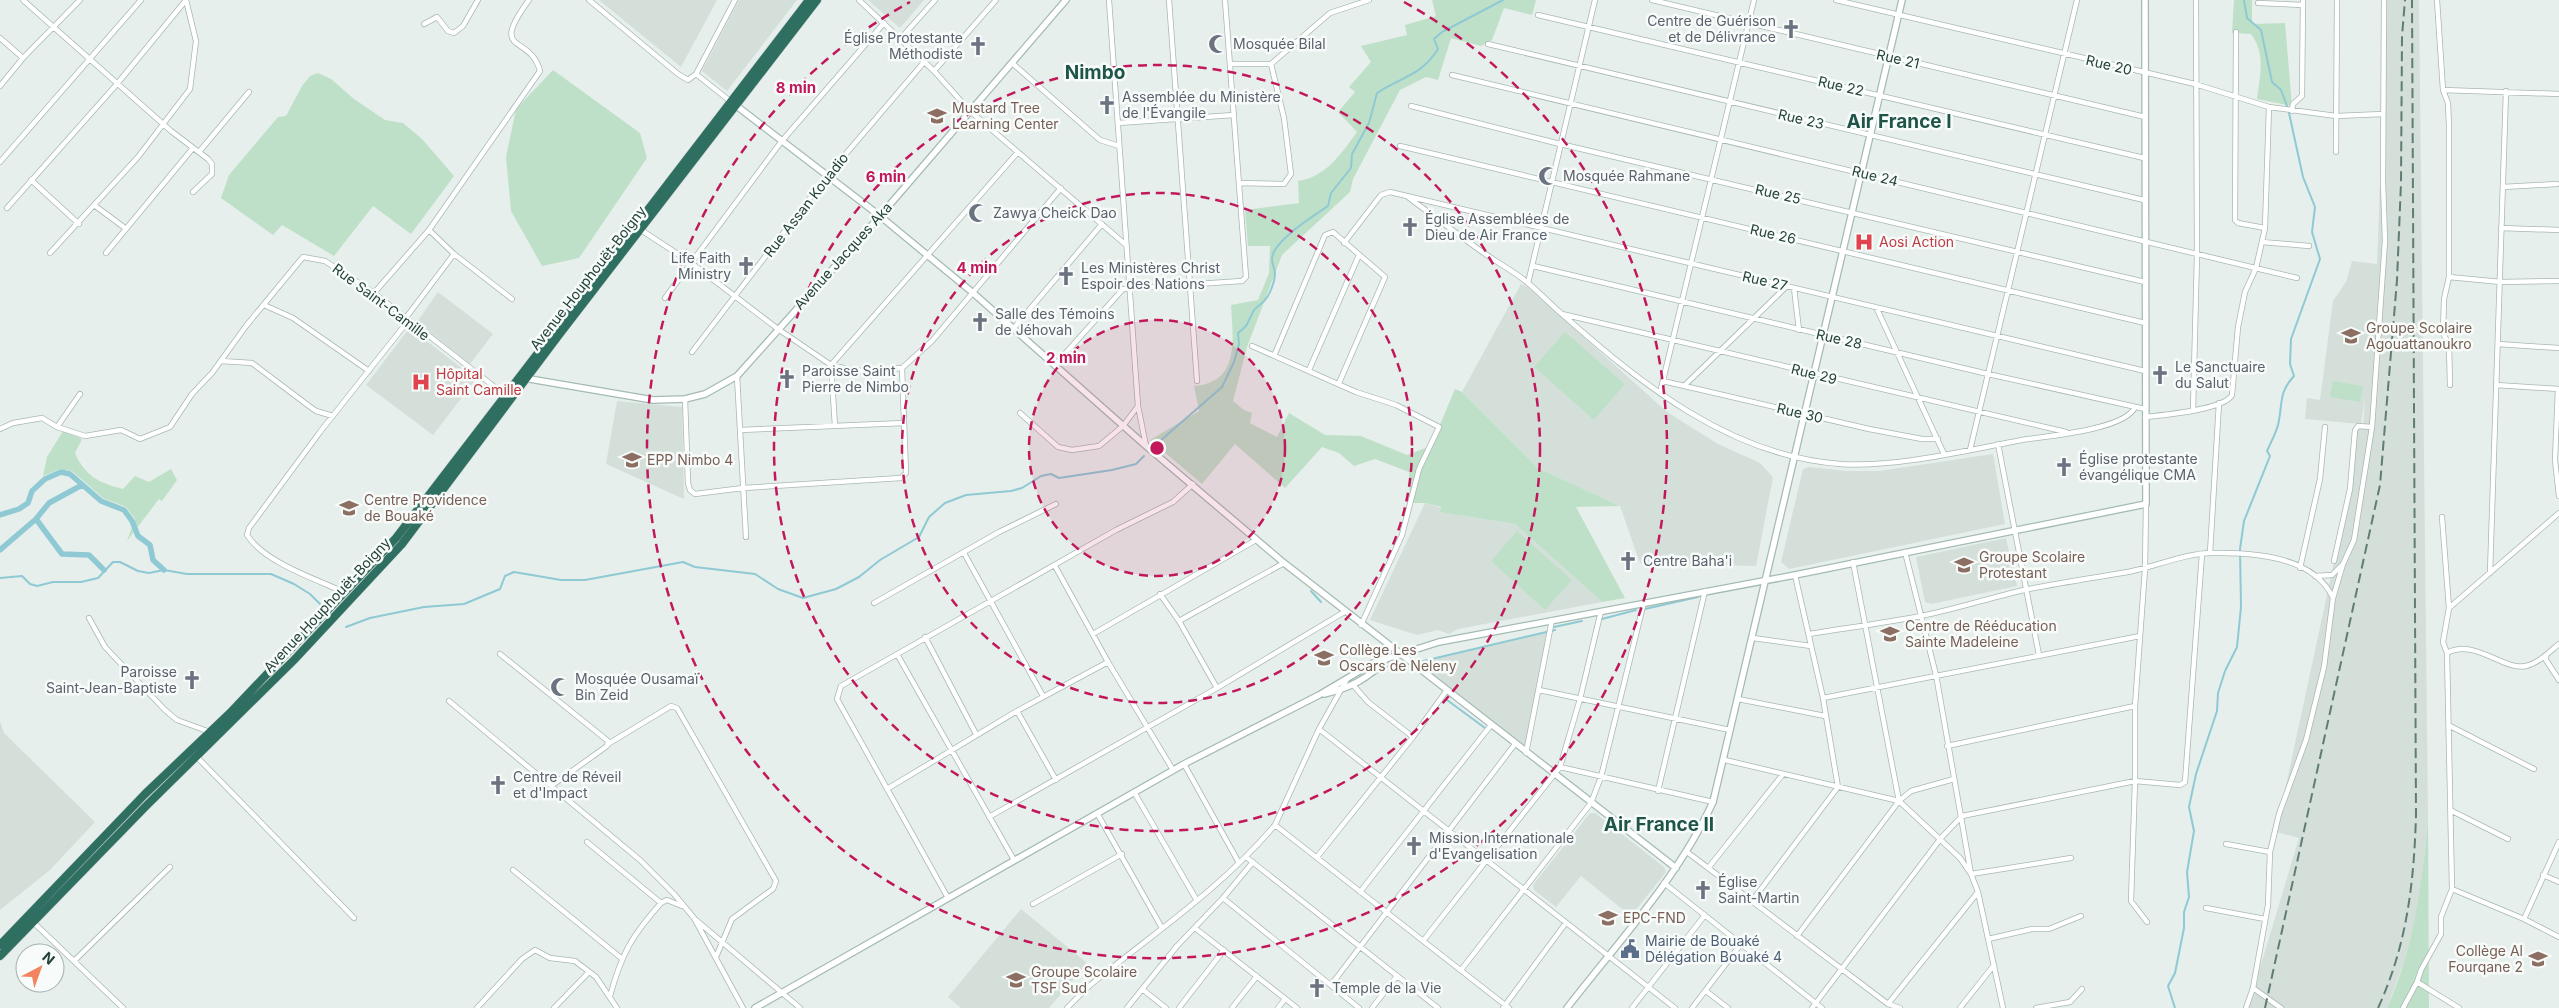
<svg xmlns="http://www.w3.org/2000/svg" width="2559" height="1008" font-family="Inter,sans-serif">
	<style>
		.built { fill: #d4dfda }
		.green { fill: #bfe0c8 }
		.lines { fill: none; stroke-linecap: round; stroke-linejoin: round }
		.stream { stroke: #8ec9d4; stroke-width: 2 }
		.canal { stroke: #8ec9d4; stroke-width: 5.5 }
		.street-casing { stroke: #a8b8b2; stroke-width: 6 }
		.secondary-casing { stroke: #a4bbb3; stroke-width: 8 }
		.highway-casing { stroke: #c2cac8; stroke-width: 9 }
		.street { stroke: #fff; stroke-width: 4.5 }
		.secondary { stroke: #fff; stroke-width: 5.5 }
		.highway { stroke: #2f6f62; stroke-width: 8 }
		.rail { stroke: #5f7d75; stroke-width: 2; stroke-dasharray: 10 5; stroke-linecap: butt }
		.ring { fill: none; stroke: #c2185b; stroke-width: 2.5; stroke-dasharray: 9 6 }
		.labels { text-anchor: middle; stroke-width: 5; stroke-linejoin: round; paint-order: stroke }
		.worship-label { font-size: 14px; fill: #5b616d; stroke: #f7fbf9; text-anchor: start }
		.street-label { font-size: 14px; fill: #24423a; stroke: #f7fbf9 }
		.education-label { font-size: 14px; fill: #785e54; stroke: #f7fbf9; text-anchor: start }
		.health-label { font-size: 14px; fill: #be3a42; stroke: #f7fbf9; text-anchor: start }
		.service-label { font-size: 14px; fill: #4e5e75; stroke: #f7fbf9; text-anchor: start }
		.district-label { font-size: 19px; font-weight: bold; fill: #1f5548; stroke: #f7fbf9 }
		.centre { fill: #c2185b; stroke: #f7fbf9; stroke-width: 2.5 }
		.ring-label { font-size: 15px; text-anchor: middle; font-weight: bold; fill: #c2185b; stroke: #f7fbf9; stroke-width: 5; stroke-linejoin: round; paint-order: stroke }
	</style>
	<rect width="100%" height="100%" fill="#e6efeb"/>
	<path class="built" d="M599,0H717L681,67Z
		M739,0H797L727,91L702,71Z
		M868,0H924L900,28Z
		M2387,0H2419L2428,819L2422,877L2416,916L2405,959L2387,1008H2248L2299,838L2276,832L2349,492L2356,428L2363,427L2365,397L2361,424L2305,419L2307,398L2320,400L2333,301L2346,282L2352,261L2377,264Z
		M1521,284L1528,287L1667,412L1718,444L1760,463L1773,477L1756,566L1640,563L1620,506L1538,468L1462,392Z
		M438,292L493,334L470,364L417,322Z
		M411,329L476,379L433,435L366,385L408,330Z
		M617,401L682,407L684,499L606,464Z
		M1993,454L2005,524L1789,569L1781,562L1803,469L1809,467L1847,471H1879Z
		M1425,503L1441,508V512L1515,524L1602,602L1458,629L1449,634L1438,630L1417,635L1370,620Z
		M2006,538L2017,586L1931,604L1925,602L1916,557Z
		M1549,631L1525,754L1414,663Z
		M0,721L4,733L95,822L50,870L0,910Z
		M1590,813H1595L1664,867L1666,872L1631,916L1581,876L1556,907L1534,890L1533,885Z
		M1021,909L1087,963L1049,1008H961L948,997Z"/>
	<path class="green" d="M1432,0H1536L1532,15L1504,8L1492,40L1481,46L1451,38L1438,80L1426,77L1400,90L1353,179L1350,192L1282,255L1247,347L1233,401L1244,410L1252,413L1250,423L1277,437L1289,413L1325,435L1361,436L1407,455L1431,446L1455,389L1462,392L1538,468L1620,506L1576,507L1625,598L1602,602L1515,524L1440,512L1441,507L1425,503H1410L1409,472L1375,459L1354,466L1339,453L1322,447L1285,488L1235,444L1202,484L1150,440L1199,411L1194,386C1240,383 1233,339 1231,305L1258,300L1269,273L1270,246H1248L1245,210L1299,203L1298,181C1326,177 1341,154 1357,132L1338,112L1355,92L1349,87L1371,62L1361,46L1407,35L1405,25L1436,16Z
		M2234,0H2252V24L2285,23L2292,106L2257,99C2260,74 2266,55 2251,34L2232,33Z
		M553,70L640,133L647,158L579,258L542,266L511,211L506,157L516,109Z
		M318,73L331,79L354,99L385,120L403,123L422,139L454,176L411,234L373,206L334,256L282,225L273,235L221,198L229,175L278,117L286,116L302,86L310,76Z
		M1565,332L1625,384L1594,420L1534,367Z
		M2333,381L2363,386L2360,402L2330,397Z
		M63,431L82,439L75,453C85,476 99,483 123,489L135,476L149,482L171,469L177,480L162,501L159,499L127,541L135,519L126,507L103,498L72,471L60,469L43,476L47,457Z
		M1517,531L1572,580L1545,610L1491,561Z
		M2428,819L2429,1008H2387C2414,948 2422,884 2428,819Z"/>
	<g class="lines">
		<path class="stream" d="M2244,0L2247,18L2261,30L2272,82L2281,90L2287,106
			M1160,441L1222,387L1234,362L1239,344L1238,333C1249,325 1247,323 1253,312C1255,307 1261,305 1264,301C1270,295 1275,281 1275,273C1274,265 1270,262 1273,254C1280,237 1313,216 1328,206L1331,193L1351,168L1352,154L1369,123L1377,93C1401,77 1421,76 1438,49L1434,39L1442,32L1503,0
			M0,578L22,576L30,584L37,586L53,582H81L98,578L113,562H120L138,571L149,573L164,570L187,574H271L294,584L310,594L322,606
			M1311,591L1321,602
			M1645,609L1698,597
			M1602,619L1636,610
			M346,627L370,618L424,607L464,604L500,589L505,576L514,572L561,580H585L683,562L695,567L755,574L778,589L803,598L836,589L859,577L880,560L919,537L929,517L945,503L966,495L1011,491L1022,488L1041,476L1051,474L1059,478L1112,470L1136,464L1144,456
			M1554,627L1582,621
			M1393,662L1403,663
			M1419,662L1555,630
			M1370,677L1393,663
			M1447,700L1485,728
			M2175,1008L2168,986L2175,973L2184,928V912L2189,897L2187,872L2194,831L2189,807L2196,774L2217,711L2218,693L2225,671L2237,647L2241,607L2240,549L2244,521L2270,456L2267,451C2271,442 2276,433 2278,425C2283,404 2278,393 2294,376L2290,364L2291,339L2320,259L2312,232L2315,207L2303,177L2289,113"/>
		<path class="canal" d="M0,515L19,509L28,503L32,491L45,479L61,472L70,474L101,501L124,510L132,521L138,536L150,545L153,560L164,570
			M36,519L62,554L89,555L104,570
			M0,550L36,519L49,503L82,485"/>
		<g class="street-casing">
			<path id="street" d="M23,0L171,131L208,159L212,164V174L193,192
				M589,0L678,74L688,80L696,74L735,0
				M859,0L934,71L970,111L1126,245
				M1109,0L1138,406L1146,446
				M1169,0L1197,381
				M1652,0L2145,117
				M1836,0L2195,84L2269,107L2336,116L2383,114
				M2437,0L2443,90L2448,103L2449,126V277L2501,282L2559,281
				M2258,3L2303,5
				M1538,15L2144,158
				M424,24L437,17L448,31L454,33L463,26L478,0
				M2236,32L2235,220L2238,223L2265,228
				M0,38L23,58
				M901,38L935,0
				M1488,44L2144,200
				M1012,63L1100,140L1119,146
				M1230,64H1271L1330,13L1369,0
				M934,71L996,0
				M696,74L730,101
				M1452,75L2297,278
				M0,86L23,58L80,0
				M2443,90L2559,94
				M1411,106L1560,144L2145,282
				M2292,111L2293,104L2302,96L2303,0
				M1118,123L1234,115
				M1400,146L2145,323
				M199,152L249,92
				M2336,152L2337,0
				M0,162L141,0
				M31,180L79,224
				M1239,183L1284,184L1291,174L1284,118L1271,64
				M2503,187L2557,184
				M1408,197C1432,215 1456,233 1481,251C1496,262 1514,271 1528,283C1540,293 1550,304 1562,314C1641,384 1730,456 1840,464C1897,468 1971,449 2028,439C2050,436 2126,429 2135,407
				M94,205L125,228
				M7,208L117,84L186,0
				M2501,228L2559,230
				M429,230L454,254L512,299
				M641,230L690,262L778,329L831,365L856,371L902,368L932,341L1061,188
				M2262,242L2309,246
				M1344,243L1381,195L1390,192L2145,371
				M50,253L138,157L190,89L196,41L186,0
				M106,253L193,148
				M1533,266L1988,374L2145,409
				M2449,277L2444,299L2443,333L2449,345L2450,385
				M1528,283L1595,0
				M1794,288L1799,330
				M374,293L429,230L540,71C530,33 488,56 529,0
				M665,298L781,142L884,23
				M264,305L293,318L369,371
				M1876,307L1944,454
				M1562,314L2066,432
				M405,319L454,254
				M1013,329L1102,224
				M2498,344L2559,348
				M1252,346L1356,392L1396,405L1439,427L1419,469L1402,535L1361,625
				M692,352L827,176L925,61
				M1274,356L1325,235L1333,232L1385,277L1339,383
				M221,361L252,363L309,406L316,411L333,416
				M1055,365L1123,289L1242,281L1246,277L1225,0
				M1309,370L1359,255
				M737,376L746,537
				M1663,381L1869,429L1922,439H1938
				M2496,385L2559,389
				M1684,386L1787,286
				M2558,389L2555,460L2559,496
				M1660,393L1754,0
				M685,399L688,483L690,490L695,494L743,488L901,478L906,473L902,368
				M2193,411L2197,255L2196,0
				M1020,413L1058,447L1072,450L1099,446L1123,426L1138,406
				M2145,417C2163,415 2224,410 2232,395L2238,327L2245,292L2256,268L2265,228L2269,107
				M835,426L831,365L1018,152
				M57,427L80,394
				M0,429L13,423L42,418L57,427L85,436L121,430L140,439L170,427L192,394L212,373L246,326L303,257L325,261L374,293L505,395
				M740,430L904,423
				M1998,444L2039,655
				M1970,450L2077,0
				M2146,504L2145,569L2135,706V781L2131,901L2147,922
				M2442,517L2449,608L2443,642L2447,653L2452,889L2441,917V934L2421,970L2417,982L2459,1008
				M1905,552L1936,675L1971,874L1978,892L2003,1008
				M964,553L1043,696
				M2210,553L2219,403
				M2334,561L2350,489L2355,430L2358,426L2372,427
				M1055,566L1108,662L1173,770
				M2300,568L2320,479L2325,427
				M2490,573L2506,91
				M2315,576L2332,575L2341,566
				M346,593C316,579 265,563 247,535L249,528L320,432L408,321
				M1160,594L1179,621L1217,688
				M874,603L999,532L1056,504
				M2449,608L2559,513
				M89,618L105,647L165,710L177,720L210,732
				M1179,621L1284,563
				M1093,634L1256,540
				M1809,634C1846,628 1884,623 1921,616C1956,609 1989,598 2024,590C2058,583 2093,578 2128,572C2154,567 2186,553 2212,553C2253,552 2314,556 2333,598
				M925,637L976,734
				M1753,638L1811,646
				M2447,653C2475,638 2503,671 2526,666C2539,663 2549,652 2559,644
				M500,654L608,741L607,746L551,786
				M897,654L1014,860
				M2546,655V660L2559,680
				M1354,686L1368,702L1413,737
				M1539,690L1730,730
				M1823,698L2140,636
				M1738,699L1825,716
				M449,701L640,860L674,894L694,918L743,1008
				M1017,711L1056,780
				M2450,726L2534,769
				M1319,729L1675,1008
				M608,744L671,706L677,708L776,881L773,889L732,919L716,957
				M1947,746L2135,706
				M1526,753L1552,620
				M195,755L354,918
				M1725,760L1899,801L1960,858L1971,874L2071,858
				M1184,764L1239,863
				M1560,767L1713,802
				M887,789L1017,711L1108,662
				M1658,791L1705,591
				M1134,792L1196,899
				M1899,801L1911,791L1954,779
				M2452,811L2508,839
				M1097,813L1162,928
				M989,817L1217,688L1346,611
				M1275,825L1509,1008
				M587,842L661,903
				M2226,844L2270,852
				M1687,852L1888,1004L1900,1008
				M1246,857L1438,1008
				M1317,857L1413,737L1447,690
				M1709,867L1783,774
				M513,870L621,958
				M2543,875L2559,882
				M1664,883L1822,1008
				M2452,889L2524,919L2559,937
				M1360,892L1491,725
				M948,898L837,699L841,686L1116,530L1173,502L1193,484
				M1223,898L1359,1008
				M1752,901L1838,787L1823,698L1795,575
				M1033,904L1122,854
				M2206,908L2265,919
				M2524,919L2559,842
				M696,920L800,1008
				M33,922L123,1008
				M1195,928L1297,1008
				M1797,936L1899,801L1853,562
				M1988,939L2032,929H2049L2081,916
				M1423,941L1560,767L1580,699L1601,611
				M75,960L170,867
				M1461,970L1591,803L1601,777L1644,602
				M1331,985L1515,744
				M2253,988L2281,1008
				M1142,989L1166,1008
				M1706,991L1728,1008
				M610,996C622,953 631,937 661,903L667,900L682,906
				M1888,1004L1978,892
				M477,1008L522,959L535,950L550,958L575,961L596,977L617,1008
				M554,1008L589,972
				M1067,1008L1088,987C1151,935 1222,888 1275,825L1319,729L1347,679
				M1127,1008L1177,946L1223,898L1253,862
				M1179,1008L1224,950
				M1232,1008L1257,976
				M1278,1008L1285,999
				M1372,1008L1397,976
				M1503,1008L1565,924
				M1632,1008L1705,915
				M1692,1008L1741,944
				M1812,1008L1941,838L1962,816L2135,781L2180,785L2185,782L2202,554
				M1960,1008L1994,965
				M2036,1008L2070,1002L2082,989
				M2246,1008L2253,988L2268,905L2270,852L2279,814L2306,740L2324,667L2333,598L2343,564L2354,540L2372,427L2385,241L2383,182L2384,0
				M2403,1008L2417,982"/>
		</g>
		<g class="secondary-casing">
			<path id="secondary" d="M734,104L880,216L972,292L1146,446L1284,563L1676,868
				M524,378L653,400L685,399L705,394L737,376L880,216L1066,0
				M1324,694C1350,688 1368,679 1386,659
				M755,1008L1184,764L1319,695L1373,663L1439,642L1795,575L2146,504L2145,0
				M1567,1008C1618,942 1678,878 1713,802L1902,0"/>
		</g>
		<g class="highway-casing">
			<path id="highway" d="M0,945L145,794L230,713L396,538L809,0
				M0,956L146,806L294,660L402,544L558,336L817,0"/>
		</g>
		<use href="#street" class="street"/>
		<use href="#secondary" class="secondary"/>
		<use href="#highway" class="highway"/>
		<path class="rail" d="M2265,1008L2380,485L2397,280L2401,183L2402,36L2405,0
			M2378,1008C2407,945 2414,883 2416,815L2412,0"/>
	</g>
	<circle cx="1157" cy="448" r="128" fill="#c2185b" fill-opacity=".12"/>
	<g class="ring">
		<circle cx="1157" cy="448" r="128"/>
		<circle cx="1157" cy="448" r="255"/>
		<circle cx="1157" cy="448" r="383"/>
		<path d="M1404 2A510 510 0 1 1 910 2"/>
	</g>
	<defs>
		<g id="church-bare" transform="scale(1.5)"><path d="M-1.2-6h2.4v3.5h3.3v2.4h-3.3V6h-2.4V-.1h-3.3v-2.4h3.3Z" fill="#6b7280" stroke="#f7fbf9" stroke-width="2.5" paint-order="stroke"/></g>
		<g id="mosque-bare" transform="scale(1.5)"><path d="M3.5-4.9A6 6 0 1 0 3.5 4.9A5 5 0 1 1 3.5-4.9Z" fill="#6b7280" stroke="#f7fbf9" stroke-width="2.5" paint-order="stroke"/></g>
		<g id="university-bare" transform="scale(1.5)"><path d="M0-5L7-2L0 1L-7-2ZM-4 1L0 2.5L4 1V4Q0 6-4 4Z" fill="#8d6e63" stroke="#f7fbf9" stroke-width="2.5" paint-order="stroke"/></g>
		<g id="hospital-bare" transform="scale(1.5)"><path d="M-5-5h3v3.5h4V-5h3V5h-3V1.5h-4V5h-3Z" fill="#e0444e" stroke="#f7fbf9" stroke-width="2.5" paint-order="stroke"/></g>
		<g id="school-bare" transform="scale(1.5)"><path d="M0-5L7-2L0 1L-7-2ZM-4 1L0 2.5L4 1V4Q0 6-4 4Z" fill="#8d6e63" stroke="#f7fbf9" stroke-width="2.5" paint-order="stroke"/></g>
		<g id="civic-bare" transform="scale(1.5)"><path d="M-.6-6.5H3V-4.5H.6V-3L4-1V1h2V6H-6V1h2V-1L-.6-3ZM-1.2 2.5V6h2.4V2.5Z" fill="#5c6f8a" stroke="#f7fbf9" stroke-width="2.5" paint-order="stroke"/></g>
	</defs>
	<g fill-rule="evenodd">
		<use href="#church-bare" x="1791" y="29"/>
		<use href="#mosque-bare" x="1218" y="44"/>
		<use href="#church-bare" x="978" y="46"/>
		<use href="#church-bare" x="1107" y="105"/>
		<use href="#university-bare" x="937" y="116"/>
		<use href="#mosque-bare" x="1548" y="176"/>
		<use href="#mosque-bare" x="978" y="213"/>
		<use href="#church-bare" x="1410" y="227"/>
		<use href="#hospital-bare" x="1864" y="242"/>
		<use href="#church-bare" x="746" y="266"/>
		<use href="#church-bare" x="1066" y="276"/>
		<use href="#church-bare" x="980" y="322"/>
		<use href="#school-bare" x="2351" y="336"/>
		<use href="#church-bare" x="2160" y="375"/>
		<use href="#church-bare" x="787" y="379"/>
		<use href="#hospital-bare" x="421" y="382"/>
		<use href="#school-bare" x="632" y="460"/>
		<use href="#church-bare" x="2064" y="467"/>
		<use href="#university-bare" x="349" y="508"/>
		<use href="#church-bare" x="1628" y="561"/>
		<use href="#school-bare" x="1964" y="565"/>
		<use href="#school-bare" x="1890" y="634"/>
		<use href="#school-bare" x="1324" y="658"/>
		<use href="#church-bare" x="192" y="680"/>
		<use href="#mosque-bare" x="560" y="687"/>
		<use href="#church-bare" x="498" y="785"/>
		<use href="#church-bare" x="1414" y="846"/>
		<use href="#church-bare" x="1703" y="890"/>
		<use href="#school-bare" x="1608" y="918"/>
		<use href="#civic-bare" x="1630" y="949"/>
		<use href="#school-bare" x="2538" y="959"/>
		<use href="#school-bare" x="1016" y="980"/>
		<use href="#church-bare" x="1317" y="988"/>
	</g>
	<g class="labels">
		<g class="worship-label">
			<text x="1776" y="26" text-anchor="end">Centre de Guérison<tspan x="1776" dy="16">et de Délivrance</tspan></text>
			<text x="963" y="43" text-anchor="end">Église Protestante<tspan x="963" dy="16">Méthodiste</tspan></text>
			<text x="1233" y="49">Mosquée Bilal</text>
			<text x="1122" y="102">Assemblée du Ministère<tspan x="1122" dy="16">de l'Évangile</tspan></text>
			<text x="1563" y="181">Mosquée Rahmane</text>
			<text x="993" y="218">Zawya Cheick Dao</text>
			<text x="1425" y="224">Église Assemblées de<tspan x="1425" dy="16">Dieu de Air France</tspan></text>
			<text x="731" y="263" text-anchor="end">Life Faith<tspan x="731" dy="16">Ministry</tspan></text>
			<text x="1081" y="273">Les Ministères Christ<tspan x="1081" dy="16">Espoir des Nations</tspan></text>
			<text x="995" y="319">Salle des Témoins<tspan x="995" dy="16">de Jéhovah</tspan></text>
			<text x="2175" y="372">Le Sanctuaire<tspan x="2175" dy="16">du Salut</tspan></text>
			<text x="802" y="376">Paroisse Saint<tspan x="802" dy="16">Pierre de Nimbo</tspan></text>
			<text x="2079" y="464">Église protestante<tspan x="2079" dy="16">évangélique CMA</tspan></text>
			<text x="1643" y="566">Centre Baha'i</text>
			<text x="177" y="677" text-anchor="end">Paroisse<tspan x="177" dy="16">Saint-Jean-Baptiste</tspan></text>
			<text x="575" y="684">Mosquée Ousamaï<tspan x="575" dy="16">Bin Zeid</tspan></text>
			<text x="513" y="782">Centre de Réveil<tspan x="513" dy="16">et d'Impact</tspan></text>
			<text x="1429" y="843">Mission Internationale<tspan x="1429" dy="16">d'Evangelisation</tspan></text>
			<text x="1718" y="887">Église<tspan x="1718" dy="16">Saint-Martin</tspan></text>
			<text x="1332" y="993">Temple de la Vie</text>
		</g>
		<g class="street-label">
			<text transform="translate(1898 59) rotate(13)" y="5">Rue 21</text>
			<text transform="translate(2109 65) rotate(13)" y="5">Rue 20</text>
			<text transform="translate(1841 86) rotate(13)" y="5">Rue 22</text>
			<text transform="translate(1801 119) rotate(13)" y="5">Rue 23</text>
			<text transform="translate(1875 176) rotate(14)" y="5">Rue 24</text>
			<text transform="translate(1778 194) rotate(13)" y="5">Rue 25</text>
			<text transform="translate(806 205) rotate(-52)" y="5">Rue Assan Kouadio</text>
			<text transform="translate(1773 234) rotate(13)" y="5">Rue 26</text>
			<text transform="translate(843 256) rotate(-48)" y="5">Avenue Jacques Aka</text>
			<text transform="translate(588 278) rotate(-52)" y="5">Avenue Houphouët-Boigny</text>
			<text transform="translate(1765 281) rotate(13)" y="5">Rue 27</text>
			<text transform="translate(381 302) rotate(37)" y="5">Rue Saint-Camille</text>
			<text transform="translate(1839 339) rotate(13)" y="5">Rue 28</text>
			<text transform="translate(1814 374) rotate(14)" y="5">Rue 29</text>
			<text transform="translate(1800 413) rotate(13)" y="5">Rue 30</text>
			<text transform="translate(327 605) rotate(-47)" y="5">Avenue Houphouët-Boigny</text>
		</g>
		<g class="education-label">
			<text x="952" y="113">Mustard Tree<tspan x="952" dy="16">Learning Center</tspan></text>
			<text x="2366" y="333">Groupe Scolaire<tspan x="2366" dy="16">Agouattanoukro</tspan></text>
			<text x="647" y="465">EPP Nimbo 4</text>
			<text x="364" y="505">Centre Providence<tspan x="364" dy="16">de Bouaké</tspan></text>
			<text x="1979" y="562">Groupe Scolaire<tspan x="1979" dy="16">Protestant</tspan></text>
			<text x="1905" y="631">Centre de Rééducation<tspan x="1905" dy="16">Sainte Madeleine</tspan></text>
			<text x="1339" y="655">Collège Les<tspan x="1339" dy="16">Oscars de Neleny</tspan></text>
			<text x="1623" y="923">EPC-FND</text>
			<text x="2523" y="956" text-anchor="end">Collège Al<tspan x="2523" dy="16">Fourqane 2</tspan></text>
			<text x="1031" y="977">Groupe Scolaire<tspan x="1031" dy="16">TSF Sud</tspan></text>
		</g>
		<g class="health-label">
			<text x="1879" y="247">Aosi Action</text>
			<text x="436" y="379">Hôpital<tspan x="436" dy="16">Saint Camille</tspan></text>
		</g>
		<g class="service-label">
			<text x="1645" y="946">Mairie de Bouaké<tspan x="1645" dy="16">Délégation Bouaké 4</tspan></text>
		</g>
		<g class="district-label">
			<text x="1095" y="79">Nimbo</text>
			<text x="1899" y="128">Air France I</text>
			<text x="1659" y="831">Air France II</text>
		</g>
	</g>
	<circle cx="1157" cy="448" r="8" class="centre"/>
	<g class="ring-label">
		<text x="796" y="93">8 min</text>
		<text x="886" y="182">6 min</text>
		<text x="977" y="273">4 min</text>
		<text x="1066" y="363">2 min</text>
	</g>
	<g transform="translate(40 968) rotate(41)"><circle r="24" fill="#f7fbf9" stroke="#a3b1ad"/>
	<path d="M0-4L9 19L0 12L-9 19Z" fill="#f4845f"/>
	<text y="-8" font-size="14" font-weight="bold" text-anchor="middle" fill="#24423a">N</text>
	</g>
</svg>
